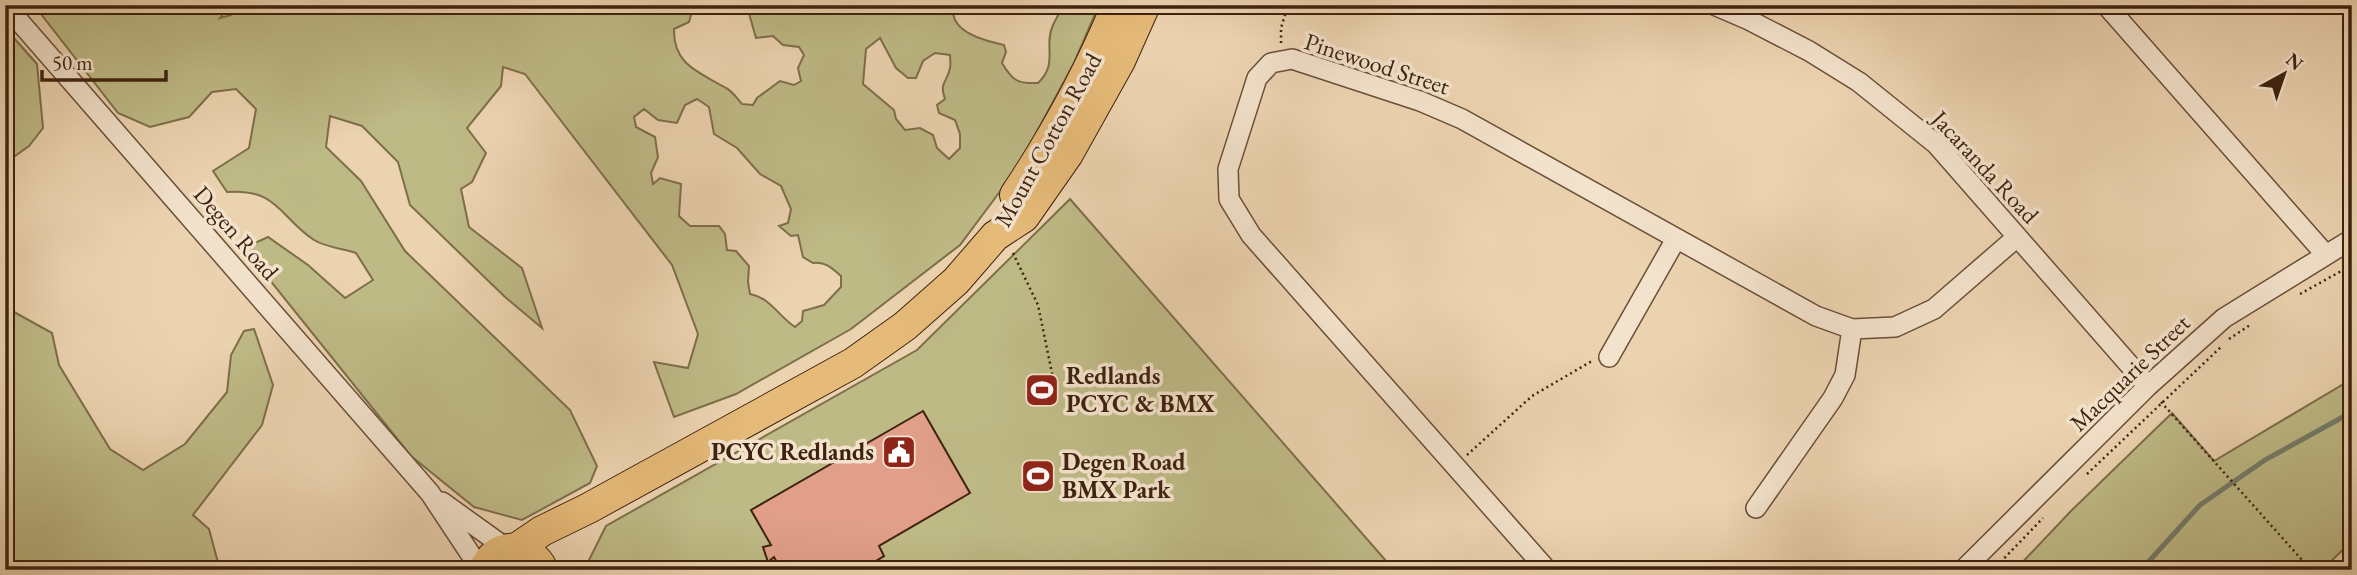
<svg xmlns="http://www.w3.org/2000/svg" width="2357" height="575" font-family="'EB Garamond',serif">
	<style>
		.green { fill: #beba86; stroke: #7e6e4a; stroke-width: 2; fill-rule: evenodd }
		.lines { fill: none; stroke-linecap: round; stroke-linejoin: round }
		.stream { stroke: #757c6b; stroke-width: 5 }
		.building { fill: #e19f8a; stroke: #3e220f; stroke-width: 2 }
		.street-casing { stroke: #6a4e37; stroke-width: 22 }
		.primary-casing { stroke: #3e220f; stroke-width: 32 }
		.path { stroke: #3e220f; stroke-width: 2.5; stroke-dasharray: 2 3.5; stroke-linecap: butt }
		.street { stroke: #f3e2cc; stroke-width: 19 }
		.primary { stroke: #e6ba78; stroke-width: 30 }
		.labels { text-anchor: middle; stroke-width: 7; stroke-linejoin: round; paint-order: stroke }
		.street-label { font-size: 24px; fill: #3e220f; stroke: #f3e2cc }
		.poi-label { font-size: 24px; font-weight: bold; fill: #3e220f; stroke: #f3e2cc; text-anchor: start }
	</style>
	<rect width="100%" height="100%" fill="#ecd3b0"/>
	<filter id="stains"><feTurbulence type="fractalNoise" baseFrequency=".00286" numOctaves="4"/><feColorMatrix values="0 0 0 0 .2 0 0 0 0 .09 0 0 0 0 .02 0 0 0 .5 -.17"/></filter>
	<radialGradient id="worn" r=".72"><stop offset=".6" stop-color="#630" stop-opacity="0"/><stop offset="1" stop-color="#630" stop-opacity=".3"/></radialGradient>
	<path class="green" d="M34,5H230L220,18L231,15L242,5H694L689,22L674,29C673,65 699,72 726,88C732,91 737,98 742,104L753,105L757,98L780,81L794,85L801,81L798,68L804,55L799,47L783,45L773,36L756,38L748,10L736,11L732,5H954C947,32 986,41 1004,45L1006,52L1002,63C1012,80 1017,84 1038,83C1059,63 1043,47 1053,25C1056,18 1060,14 1062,5H1099L1074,63L1016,170L960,245L851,329L736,394L674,417L654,362L688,368L698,334L672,265L525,74L503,67L501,86L467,128L486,153L472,182L461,189L469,227L522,268L542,328L505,297L410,205L398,162L362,126L330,116L326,147L361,181L405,251L570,410L597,466L590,483L522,520L474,507L411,456L244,248L268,237L308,265L345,298L373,280L356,253C344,249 325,247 314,240C280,218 278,188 227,192L213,171L249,148L256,109L236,89L212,92L189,117L150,127L118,113ZM880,38L896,68L908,78H916L923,61L935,53L950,55C950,59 951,64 950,68C947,83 939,82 945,99L937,105L939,113L955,120L960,134V148L949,159L937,148L933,135L920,128L905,130L896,119L894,110L863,84L866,49ZM697,99L709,107L714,134L737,148L760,174L781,186L791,209L788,223L779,226L791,236L798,235L803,257L813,263C825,261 832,268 841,276V287L824,305L803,311L802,321L795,327C777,315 771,298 750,294L748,282L749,266L736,251L727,250L725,234L719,226H690L679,216L681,184L660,178L653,184L651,173L658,157L655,137L636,127L634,117L644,109L658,120L677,123L685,105Z
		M5,28L37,64L43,128L29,146L5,163Z
		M1070,199L1394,570H584L606,526L917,350Z
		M5,307L52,333L59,365L110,449L143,470L185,444L227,392L231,355L244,331L254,329L273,385L262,425L193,515L209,529L220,570H5Z
		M2352,379V541L2322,570H2015L2071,511L2172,413L2214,461Z"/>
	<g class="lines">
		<path class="stream" d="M2141,570L2200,505L2265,460L2352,412"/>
	</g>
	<path class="building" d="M923,411L970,493L879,546L884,556L861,570H781L774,557L768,562L763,547L771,545L751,510Z"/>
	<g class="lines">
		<g class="street-casing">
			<path id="street" d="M5,5L430,493L481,570
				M1714,5L1749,20L1809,51L1859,82L1936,144L2148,386
				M2106,5L2326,255
				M1609,357L1676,239
				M442,502L506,548
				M1756,508L1833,398L1845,375L1852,329
				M1547,570L1251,235L1229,199L1228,169L1257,78L1271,63L1292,59L1420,101L1462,119L1816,316L1852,329L1895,327L1934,309L2017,237
				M1963,570L2148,386L2224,318L2352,239"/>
		</g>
		<g class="primary-casing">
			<path id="primary" d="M1015,195C1055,135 1089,73 1117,5
				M517,548L542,531L589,508L853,363L905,326L956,281L995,236L1024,217L1068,154L1120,61L1145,5
				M484,570C495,540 531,543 543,570"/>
		</g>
		<path class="path" d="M1281,43V28L1288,5
			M1013,253L1038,305L1054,383
			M2300,294L2352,265
			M2229,339L2250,325
			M2161,402L2311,570
			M1467,455L1532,396L1592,361
			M2087,474L2222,346
			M1993,570L2043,518"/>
		<use href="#street" class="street"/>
		<use href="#primary" class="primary"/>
	</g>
	<defs>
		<g id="stadium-square" transform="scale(1.75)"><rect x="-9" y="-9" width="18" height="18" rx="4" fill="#8f2418" stroke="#f3e2cc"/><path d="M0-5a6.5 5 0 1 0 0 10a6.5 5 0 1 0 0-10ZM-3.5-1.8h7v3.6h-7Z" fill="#fff"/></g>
		<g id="civic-square" transform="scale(1.75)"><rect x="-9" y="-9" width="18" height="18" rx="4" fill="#8f2418" stroke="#f3e2cc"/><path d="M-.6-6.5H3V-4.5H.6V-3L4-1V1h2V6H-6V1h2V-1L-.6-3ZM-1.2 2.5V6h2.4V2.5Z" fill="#fff"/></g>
	</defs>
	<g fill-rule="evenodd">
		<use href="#stadium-square" x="1042" y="390"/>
		<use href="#civic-square" x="899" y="452"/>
		<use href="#stadium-square" x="1038" y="476"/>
	</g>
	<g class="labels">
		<g class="street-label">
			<text transform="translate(1377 64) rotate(18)" y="8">Pinewood Street</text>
			<text transform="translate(1048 140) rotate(-61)" y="8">Mount Cotton Road</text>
			<text transform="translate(1985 167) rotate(47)" y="8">Jacaranda Road</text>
			<text transform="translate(236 233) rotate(49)" y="8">Degen Road</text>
			<text transform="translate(2130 373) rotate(-44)" y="8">Macquarie Street</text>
		</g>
		<g class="poi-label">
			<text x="1066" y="384">Redlands<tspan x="1066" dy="28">PCYC &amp; BMX</tspan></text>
			<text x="874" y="460" text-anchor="end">PCYC Redlands</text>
			<text x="1062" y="470">Degen Road<tspan x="1062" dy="28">BMX Park</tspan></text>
		</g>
	</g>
	<rect width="2357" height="575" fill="none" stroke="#ecd3b0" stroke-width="28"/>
	<rect x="7" y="7" width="2343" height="561" fill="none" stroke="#3e220f" stroke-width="3.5"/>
	<rect x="14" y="14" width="2329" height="547" fill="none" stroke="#3e220f" stroke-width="2"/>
	<g transform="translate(2284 74) rotate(40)" stroke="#f3e2cc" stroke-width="5" paint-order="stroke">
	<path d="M0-5L12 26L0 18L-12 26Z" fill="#3e220f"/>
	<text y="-10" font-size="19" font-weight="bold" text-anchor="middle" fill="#3e220f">N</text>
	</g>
	<path d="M42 70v10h124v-10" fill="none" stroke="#3e220f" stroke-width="3.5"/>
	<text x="52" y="70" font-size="21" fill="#3e220f" stroke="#f3e2cc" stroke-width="5" paint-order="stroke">50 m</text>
	<rect width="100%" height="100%" filter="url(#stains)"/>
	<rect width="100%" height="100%" fill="url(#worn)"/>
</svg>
